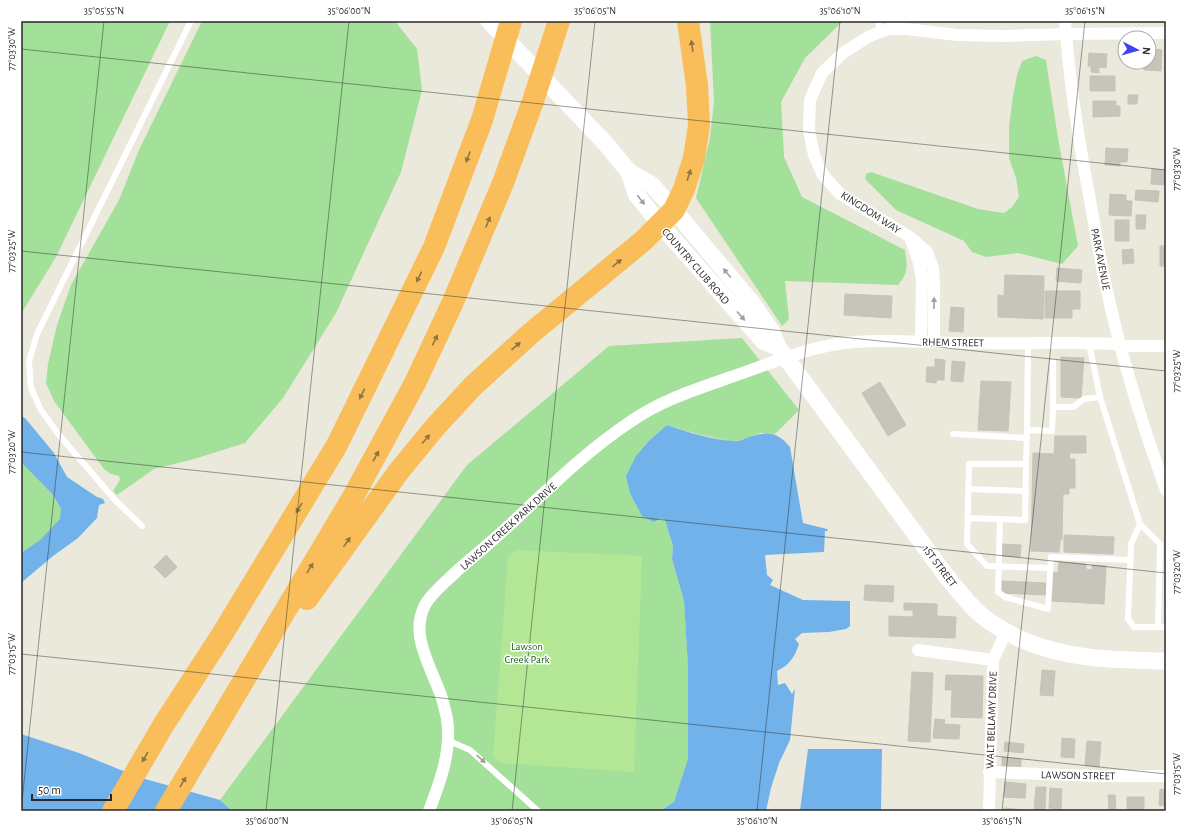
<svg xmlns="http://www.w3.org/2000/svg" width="1187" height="832" font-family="'Alegreya Sans',sans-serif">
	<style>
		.green { fill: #a3e099 }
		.pitch { fill: #b4e795 }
		.water { fill: #71b2eb }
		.building { fill: #c7c4bb; stroke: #c6c4b5 }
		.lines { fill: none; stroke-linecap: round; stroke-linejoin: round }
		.lane { stroke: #fff; stroke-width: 6 }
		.street { stroke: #fff; stroke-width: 12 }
		.secondary { stroke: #fff; stroke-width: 17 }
		.highway { stroke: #f9be59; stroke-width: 22 }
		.oneway { fill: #917441 }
		.oneway2 { fill: #9f9f9f }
		.ticks { fill: none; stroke: #292929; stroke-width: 1; stroke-opacity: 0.45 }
		.labels { text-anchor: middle; stroke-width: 3; stroke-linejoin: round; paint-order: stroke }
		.street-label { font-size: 11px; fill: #292929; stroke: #fff }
		.park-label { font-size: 11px; fill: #1c641c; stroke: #fff }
		.neatline { fill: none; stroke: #292929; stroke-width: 1.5 }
		.ticks-label { font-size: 10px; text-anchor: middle; fill: #292929 }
	</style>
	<rect width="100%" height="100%" fill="#ebe8dc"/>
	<path class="green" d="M21,21H170L56,257L21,314Z
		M202,21H395L417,49L422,90L401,172L336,313L283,398L245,443L194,459L154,469L117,495L113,491L120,480L119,476L111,474L104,469L54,401L46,383L48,364L57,325L71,285L119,200L139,150Z
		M710,21H843L805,58L781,102L784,157L802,197L905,250C907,265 909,273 898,285L785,281L789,319L782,326L696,198L710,138L714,101Z
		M1036,56L1046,60L1058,138L1078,246L1062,264L1018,253L986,257L972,252L964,241L896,210L865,179L866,174L871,172L978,209L1004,213L1012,207L1019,197L1016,178L1009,158V126L1013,96L1017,75L1022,61Z
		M742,338L799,410L774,435L761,433L735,442L697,434L667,425L661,518L665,520L673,546L672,559L684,601L688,667V760L674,802L660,811H232L220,800L467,465L609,346Z
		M21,462L53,495L61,509V519L40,540L21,553Z"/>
	<path class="pitch" d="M516,550L642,556L634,772L501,763L493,757L508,557Z"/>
	<path class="water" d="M21,416L25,418L54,453L67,477L97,497L103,499L105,503L99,505L97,518L78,538L53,556L21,583V553L40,540L60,519L61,509L53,495L21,462Z
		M667,425C688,432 711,440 734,441C737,442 742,440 746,438C764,432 777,430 790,447L803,523L827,529L828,531H825L824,552L765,555L767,575L773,580L770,585L803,600L850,601V626L846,629L829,632L802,633L795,639L799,644C795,656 790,665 777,671L778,685L785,683L792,694L795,689L790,740L779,763L771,788L766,811H660L674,802L688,759V667L684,601L672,559L673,546L665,520L661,518L654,522L642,516L630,493L626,476L636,456L649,441Z
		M21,734L79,753L138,777L220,800L232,811H21Z
		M808,749H882L881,811H800Z"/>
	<path class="building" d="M1149,49L1162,50L1161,71L1144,70V62H1149Z
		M1089,53L1107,54L1106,68L1099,67V73L1091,72V66H1088Z
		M1090,76H1115V91H1090Z
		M1128,95H1138L1137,104H1128Z
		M1093,101H1116V106H1120V116L1093,117Z
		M1106,148L1128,149L1127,162H1120V166L1105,165Z
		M1152,169L1166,170L1165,185L1151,184Z
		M1136,190L1159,191L1158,202L1135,200Z
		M1110,194L1126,195V201H1132L1131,216L1109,215Z
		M1136,215H1146L1145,229H1136Z
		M1115,220H1129V241H1115Z
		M1160,246H1166V266H1160Z
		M1133,249L1134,263L1123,264L1122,250Z
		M1057,268L1082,270L1081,283L1056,281Z
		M1005,275L1044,276L1043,319L998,317V295L1004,296Z
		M1045,291H1080V309H1072V318H1045Z
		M845,294L892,296L891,318L844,315Z
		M951,307L964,308L963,332L949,331Z
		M1061,357L1084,358L1081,398L1061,397Z
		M935,359L945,360L944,380H937L936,383L926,382L927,367H935Z
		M952,361L965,362L963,382L951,381Z
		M981,381L1011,382L1008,431L978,430Z
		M880,382L906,425L888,436L862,393Z
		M1055,436H1086V453H1070L1069,459H1075V488H1069V494H1063L1062,540H1060L1059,552L1031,551L1033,453L1054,454Z
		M1064,535L1114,537L1113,554L1064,552Z
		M1002,544L1021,545L1020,557L1002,556Z
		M166,555L177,567L165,578L154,567Z
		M1059,562L1086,564V569L1092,570V565L1106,566L1104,604L1051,601L1052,572L1058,573Z
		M1002,581L1046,583V595L1002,593Z
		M865,585L894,586L893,602L864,600Z
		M904,603L937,604V616L956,617L955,638L889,636V616L913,617V610H904Z
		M1042,670L1055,671L1053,696L1040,695Z
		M912,672L933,673L930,742L908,741Z
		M946,675L983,676L982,718L951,717L952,690H945Z
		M935,719L945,720L944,724L960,725L959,739L933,738Z
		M1062,738L1075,739L1074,758L1061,757Z
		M1087,741L1101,742L1099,767L1085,765Z
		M1005,742L1024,744L1023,753L1004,751Z
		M1002,757L1021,759V767L1002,766Z
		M1005,782L1026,784L1025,798L1004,797Z
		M1036,787H1046L1045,811H1034Z
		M1050,788L1062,789L1061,809L1049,808Z
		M1160,789L1166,790V806L1159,805Z
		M1108,795H1115L1116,811H1109Z
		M1127,797H1144V811H1127Z
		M1004,808L1025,810V811H1004Z"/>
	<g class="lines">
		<path class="lane" d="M878,33L879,21
			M1089,343L1100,397L1140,524L1160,544L1158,627H1166
			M1053,362V407H1073L1084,399L1100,397
			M1027,430L1052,431L1053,407
			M953,434L1027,438
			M1026,464L1027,430L1028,343
			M969,489L1026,491
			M968,518L1025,520L1026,464H969L967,544L987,566L1050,568
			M1000,519L998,592L1005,597L1048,609L1051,557L1131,560
			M1140,524L1131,544L1128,619L1134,627H1158
			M142,526L115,500L59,435L41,410L31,388L29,361L37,334L191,21
			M447,740L470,750L538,811"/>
		<path class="street" d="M1065,21C1069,80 1078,137 1089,195C1094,221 1098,247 1103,272C1118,346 1140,419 1166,490
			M911,240L918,259L922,279L921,342
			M934,342V283L933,268L927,252L910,237L840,194L823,175L814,155L809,130L810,100L822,73L843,53L868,37L888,29H906L958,35L1004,36L1066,34L1166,33
			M918,650L993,660
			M989,772L1097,776H1166
			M429,811C440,782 452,751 447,719C445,710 443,699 439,690C429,664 410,633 425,605C431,593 449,579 459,569C478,553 497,537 515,520C552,485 590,448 633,420C662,400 695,390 728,378C764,366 800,350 837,344C880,338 924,343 967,343C1017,344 1066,342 1116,344L1121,346H1166
			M989,811L993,660L1006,632"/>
		<path class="secondary" d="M489,21L606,144L629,172L636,194L660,224L763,341L778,347
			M629,172L652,185L674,210L752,303L772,332L778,347L947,577C958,590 968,604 981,615C993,625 1006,632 1020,639C1068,660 1115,660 1166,661"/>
		<path class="highway" d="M307,599L399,471L436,426L473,386L530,334L643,241L674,210L684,189L694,158L699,125L697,86L688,21
			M113,811L164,724L223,633L337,445L434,247L482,120L511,21
			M166,811L353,497L415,383L452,304L503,183L533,101L559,21"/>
	</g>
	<defs><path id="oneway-solid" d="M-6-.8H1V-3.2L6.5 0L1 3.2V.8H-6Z"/></defs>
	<g class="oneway">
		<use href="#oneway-solid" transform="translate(692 46) rotate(-98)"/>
		<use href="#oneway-solid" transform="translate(468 157) rotate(111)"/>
		<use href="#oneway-solid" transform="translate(689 175) rotate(-72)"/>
		<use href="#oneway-solid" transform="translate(488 222) rotate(-68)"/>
		<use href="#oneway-solid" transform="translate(617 263) rotate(-39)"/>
		<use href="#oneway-solid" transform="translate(419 277) rotate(116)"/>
		<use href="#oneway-solid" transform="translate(435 340) rotate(-64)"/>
		<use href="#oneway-solid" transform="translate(516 346) rotate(-41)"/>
		<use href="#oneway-solid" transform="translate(362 394) rotate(116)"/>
		<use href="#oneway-solid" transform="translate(426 439) rotate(-50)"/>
		<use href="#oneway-solid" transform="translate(376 456) rotate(-61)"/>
		<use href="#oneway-solid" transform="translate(299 508) rotate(121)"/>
		<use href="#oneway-solid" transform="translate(347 542) rotate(-55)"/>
		<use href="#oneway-solid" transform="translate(310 568) rotate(-59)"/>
		<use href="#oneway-solid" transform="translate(145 757) rotate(120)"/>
		<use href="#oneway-solid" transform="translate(183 782) rotate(-59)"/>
	</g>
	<g class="oneway2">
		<use href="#oneway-solid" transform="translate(641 200) rotate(52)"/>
		<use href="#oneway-solid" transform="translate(727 273) rotate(-130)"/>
		<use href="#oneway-solid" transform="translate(934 303) rotate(-89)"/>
		<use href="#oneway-solid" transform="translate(741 316) rotate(49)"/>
		<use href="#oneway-solid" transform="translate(481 759) rotate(42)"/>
	</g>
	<path class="ticks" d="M21,49L1166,170M21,251L1166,371M21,452L1166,573M21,654L1166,774M21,811L104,21M266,811L349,21M512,811L595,21M757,811L840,21M1002,811L1085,21"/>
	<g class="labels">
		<g class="street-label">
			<text transform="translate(871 212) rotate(33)" y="4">KINGDOM WAY</text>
			<text transform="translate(1101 259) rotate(79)" y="4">PARK AVENUE</text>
			<text transform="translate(696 266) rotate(49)" y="4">COUNTRY CLUB ROAD</text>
			<text transform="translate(953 342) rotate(1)" y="4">RHEM STREET</text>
			<text transform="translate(508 526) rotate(-42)" y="4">LAWSON CREEK PARK DRIVE</text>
			<text transform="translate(940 566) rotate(53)" y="4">1ST STREET</text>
			<text transform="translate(991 720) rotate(-88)" y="4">WALT BELLAMY DRIVE</text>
			<text transform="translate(1078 775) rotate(1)" y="4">LAWSON STREET</text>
		</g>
		<g class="park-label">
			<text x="527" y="650">Lawson<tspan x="527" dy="13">Creek Park</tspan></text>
		</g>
	</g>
	<rect width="1187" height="832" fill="none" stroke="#ffffff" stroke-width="44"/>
	<g transform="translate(1137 50) rotate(96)"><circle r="19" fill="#ffffff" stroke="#a9a9a9"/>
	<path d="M0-3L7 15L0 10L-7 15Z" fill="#4240f4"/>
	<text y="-6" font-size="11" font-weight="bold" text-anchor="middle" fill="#292929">N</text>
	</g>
	<path d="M32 794v6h79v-6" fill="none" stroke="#292929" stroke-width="2"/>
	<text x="38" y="794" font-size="12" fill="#292929" stroke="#ffffff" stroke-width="3" paint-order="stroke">50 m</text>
	<rect x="22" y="22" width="1143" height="788" class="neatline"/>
	<g class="ticks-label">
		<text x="104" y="14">35°05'55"N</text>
		<text x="349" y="14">35°06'00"N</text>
		<text x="595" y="14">35°06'05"N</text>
		<text x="840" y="14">35°06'10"N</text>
		<text x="1085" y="14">35°06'15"N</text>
		<text transform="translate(11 49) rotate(-90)" y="4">77°03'30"W</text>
		<text transform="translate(1176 169) rotate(-90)" y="4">77°03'30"W</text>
		<text transform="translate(11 251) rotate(-90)" y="4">77°03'25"W</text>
		<text transform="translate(1176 371) rotate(-90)" y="4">77°03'25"W</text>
		<text transform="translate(11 452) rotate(-90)" y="4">77°03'20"W</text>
		<text transform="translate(1176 572) rotate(-90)" y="4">77°03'20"W</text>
		<text transform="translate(11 654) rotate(-90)" y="4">77°03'15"W</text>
		<text transform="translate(1176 774) rotate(-90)" y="4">77°03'15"W</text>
		<text x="267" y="824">35°06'00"N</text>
		<text x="512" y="824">35°06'05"N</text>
		<text x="757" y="824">35°06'10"N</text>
		<text x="1002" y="824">35°06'15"N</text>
	</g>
</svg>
